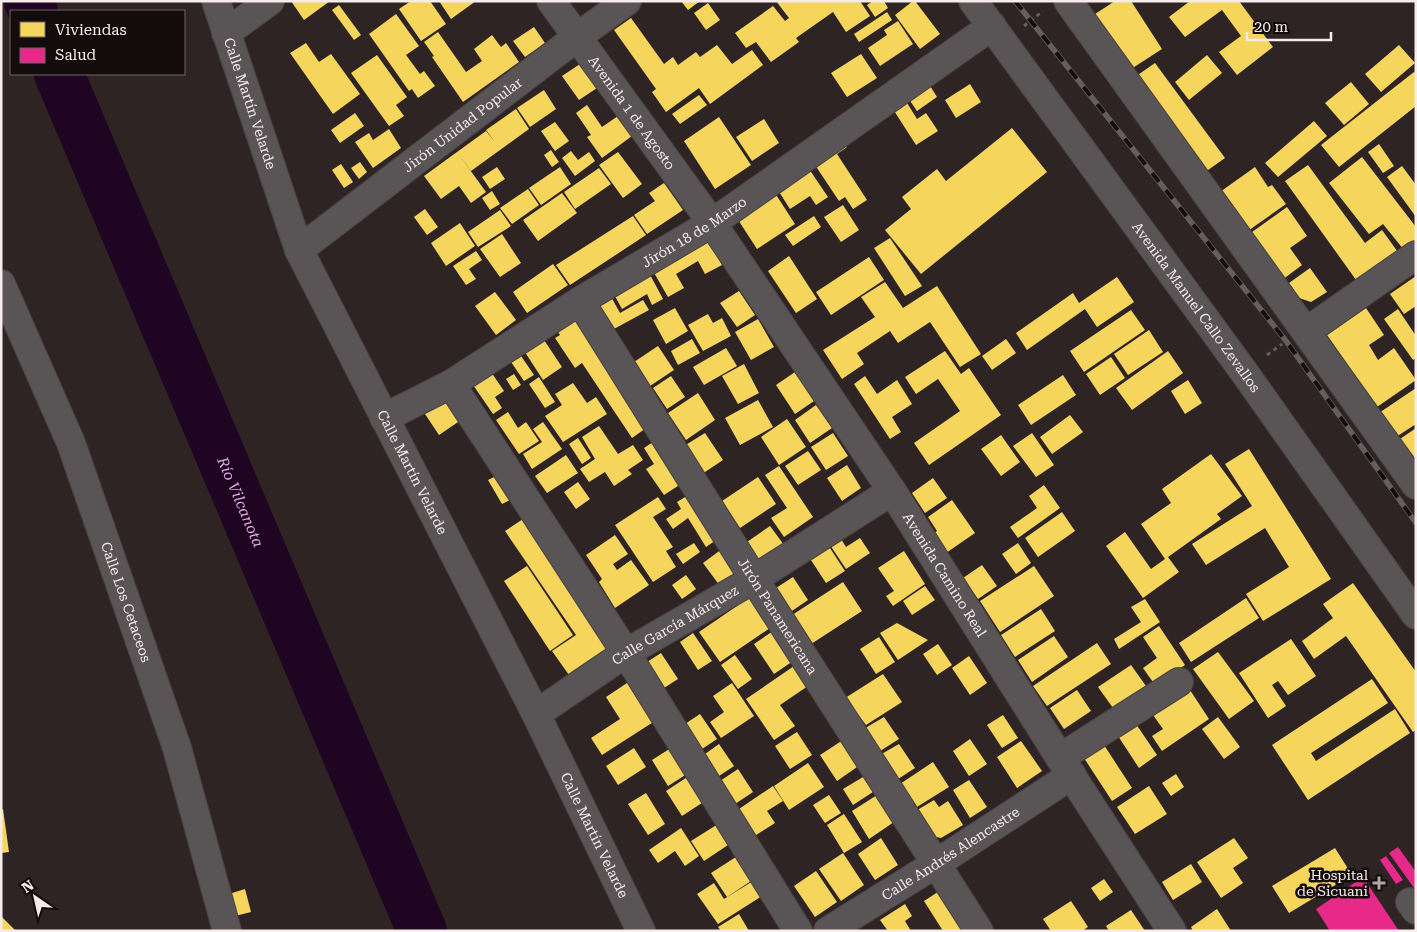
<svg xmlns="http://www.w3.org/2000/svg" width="1417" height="932" font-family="'Roboto Serif',serif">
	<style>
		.homes { fill: #f6d55c }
		.health { fill: #e7298a }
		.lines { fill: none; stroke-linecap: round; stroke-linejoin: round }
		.river { stroke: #1f0521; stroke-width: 50 }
		.minor-casing { stroke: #4a4141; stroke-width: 30 }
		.path { stroke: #645f60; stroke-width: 3; stroke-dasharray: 4 4; stroke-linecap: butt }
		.minor { stroke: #595455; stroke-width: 28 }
		.rail-casing { stroke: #645e5e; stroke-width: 5.5 }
		.rail { stroke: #140c0c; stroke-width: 4; stroke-dasharray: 11; stroke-linecap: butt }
		.poi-dot { fill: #b2a5a5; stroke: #140c0c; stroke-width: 2 }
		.labels { text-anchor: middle; stroke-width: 5; stroke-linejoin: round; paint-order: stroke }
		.street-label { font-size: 14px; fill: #f8ebeb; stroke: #140c0c }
		.poi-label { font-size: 14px; fill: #f8ebeb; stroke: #140c0c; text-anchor: end }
		.water-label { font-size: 15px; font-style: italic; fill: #e2ade9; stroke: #140c0c }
	</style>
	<rect width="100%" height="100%" fill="#2f2424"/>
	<path class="homes" d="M291,1H330L304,20Z
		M411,1H430L446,24L421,41L399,9Z
		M439,1H476L451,19Z
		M681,1H700L688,10Z
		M776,1H860L870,16L846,32L833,12L796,38L799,42L771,62L756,42L746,48L735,33L773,6L785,21L789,18Z
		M873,1H884L888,8L875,17L867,5Z
		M913,1H915L940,34L920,49L895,15Z
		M1115,1H1131L1162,49L1128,71L1092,16Z
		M1190,1H1239L1273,47L1237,75L1219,52L1241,36L1222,10L1185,37L1169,17Z
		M708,3L720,20L706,30L694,13Z
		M339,5L361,35L354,40L332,10Z
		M887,12L892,20L859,42L854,34Z
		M396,14L419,46L406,55L420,74L424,71L435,86L418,98L412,89L409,91L369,34Z
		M631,18L664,64L673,57L678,65L696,52L700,57L717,45L732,64L752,50L763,65L710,104L699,88L666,112L652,92L656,89L614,30Z
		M898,21L913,44L880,66L868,48L887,35L884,30Z
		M534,27L545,43L525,57L513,41Z
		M438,32L466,72L482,61L474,49L492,35L501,47L506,43L519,62L463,102L432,57L434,56L424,42Z
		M306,43L319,62L331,54L360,94L333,114L290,53Z
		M1399,45L1415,63L1381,92L1365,74Z
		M861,54L877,78L847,97L831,73Z
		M377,55L407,97L396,105L404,116L389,126L351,73Z
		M1207,55L1222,73L1189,100L1175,82Z
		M1155,63L1225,158L1201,175L1132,79Z
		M580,64L597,88L579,100L562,76Z
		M1414,72L1416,74V106L1339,167L1321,145Z
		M927,81L937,97L917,111L906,95Z
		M1351,82L1369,104L1344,125L1325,103Z
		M970,84L981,102L956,118L945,100Z
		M544,90L556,109L530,127L517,108Z
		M699,95L707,105L680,124L672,114Z
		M904,98L917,119L926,113L938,131L916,145L891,106Z
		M587,105L602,127L618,116L632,136L602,158L587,137L591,135L576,113Z
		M516,109L529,129L471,171L457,152L486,131L495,142L486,130Z
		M355,113L364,126L340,143L331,130Z
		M719,117L751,165L715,189L684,141Z
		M764,119L779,143L752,161L736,137Z
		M1314,121L1327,136L1278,177L1265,163Z
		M555,122L569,141L555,151L541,131Z
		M1012,128L1047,172L921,274L885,230L911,209L902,197L937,169L946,181Z
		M389,129L401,148L373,168L355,142L369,133L373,140Z
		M841,140L847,147L837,154L867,200L853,209L845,197L839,201L811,159Z
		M1379,144L1394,166L1383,173L1368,152Z
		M551,150L559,162L552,167L544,155Z
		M571,151L578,160L589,152L595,161L575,176L562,158Z
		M457,152L486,192L471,203L459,186L441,199L424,176Z
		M618,152L642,184L623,198L599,165Z
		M1362,157L1416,227V241L1404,250L1383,224L1369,234L1329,183Z
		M360,162L367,172L359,179L351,168Z
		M341,164L353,182L344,188L332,170Z
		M1308,165L1365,243L1382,230L1400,255L1359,284L1285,181Z
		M807,166L828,197L816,205L810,196L790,209L776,187Z
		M1402,166L1416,185V217L1387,177Z
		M497,167L505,179L490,189L482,177Z
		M560,167L571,184L541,205L529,188Z
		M1255,167L1268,187L1272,185L1286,204L1245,233L1220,192Z
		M599,168L611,184L575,209L564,192Z
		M664,183L683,210L647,234L634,215L655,201L649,193Z
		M771,187L795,224L757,249L733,212Z
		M528,189L539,205L512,224L500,208Z
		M492,191L500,204L490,210L482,198Z
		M562,193L577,213L538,241L523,220Z
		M843,205L859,230L841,242L824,217Z
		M1287,207L1307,236L1290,248L1302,265L1282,280L1245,237Z
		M425,209L438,227L427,235L414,217Z
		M500,210L511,226L478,247L468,232Z
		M633,216L646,235L570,285L556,265Z
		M814,216L821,227L793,246L785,235Z
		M460,223L475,246L446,266L431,243Z
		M502,234L521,263L500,277L480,249Z
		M890,238L922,286L905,296L874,248Z
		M708,240L722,265L705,274L698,261L676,274L684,288L668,297L653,271Z
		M476,251L482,260L469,269L476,279L466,285L453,266Z
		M789,256L817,299L796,313L768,271Z
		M869,257L884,280L831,315L816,292Z
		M553,264L568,285L527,313L513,292Z
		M1310,268L1327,292L1311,302L1299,298L1289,283Z
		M647,269L663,299L652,305L647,294L622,309L611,289Z
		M1416,276V306L1404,314L1390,294Z
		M1117,277L1134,302L1097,327L1085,309L1027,350L1016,333L1073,293L1079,303Z
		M885,282L903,308L937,286L981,354L960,367L930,322L898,343L890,331L857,353L864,364L842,379L823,350L875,317L861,297Z
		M739,291L755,315L737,327L720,303Z
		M495,292L516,320L496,335L475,306Z
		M609,293L620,313L643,300L649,310L612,330L595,301Z
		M675,308L688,331L666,344L653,320Z
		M1366,308L1384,335L1369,345L1378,360L1394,348L1416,380L1377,407L1327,335Z
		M1398,309L1416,336V358L1413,360L1384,319Z
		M1131,310L1145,330L1084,372L1070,351Z
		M576,312L649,426L632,438L582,363L575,368L555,338L560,335L554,326Z
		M708,314L713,323L722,318L731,336L703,351L688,325Z
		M758,319L774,347L751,360L735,332Z
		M1149,330L1163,352L1128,375L1114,354Z
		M540,334L562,367L543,380L521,346Z
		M692,339L700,353L678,365L671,351Z
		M1006,339L1016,353L992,370L982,356Z
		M658,346L674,370L650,386L634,362Z
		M726,348L737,366L704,385L693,367Z
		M945,351L961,374L969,368L1001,415L929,465L914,443L960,411L938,379L916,394L905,377Z
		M1168,351L1183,373L1132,410L1116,388Z
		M519,353L534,375L524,381L509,359Z
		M1111,357L1125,378L1100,395L1086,374Z
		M744,364L759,393L738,404L722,376Z
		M489,369L504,391L495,397L502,408L493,414L471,382Z
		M795,372L814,401L795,414L776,385Z
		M514,374L521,385L513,390L506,379Z
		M1063,375L1076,395L1031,425L1018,405Z
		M671,376L685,397L667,409L653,388Z
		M865,376L877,394L897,380L912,404L892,417L901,432L890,439L854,384Z
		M539,377L555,402L545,408L529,384Z
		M1188,380L1202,403L1185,414L1171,391Z
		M573,383L587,403L596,397L607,414L563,442L545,416L562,405L555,394Z
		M1416,388V424L1396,437L1379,413Z
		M698,393L715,420L686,440L668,413Z
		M448,394L464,418L439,435L423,411Z
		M758,400L773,427L740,445L725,418Z
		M816,405L832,428L810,443L795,420Z
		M508,412L518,428L526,422L539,441L519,454L496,420Z
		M1070,415L1083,432L1052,454L1040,437Z
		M787,419L806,447L779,465L761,437Z
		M543,422L562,449L532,469L523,454L542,442L533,429Z
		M599,426L618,454L633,445L643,460L628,470L632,474L614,486L605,472L589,482L580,469L595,459L582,437Z
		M1416,428V461L1400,439Z
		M705,433L723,460L702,474L684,446Z
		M833,433L848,456L826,470L811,447Z
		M1032,433L1054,465L1036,477L1013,446Z
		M1001,435L1020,462L1001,476L981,449Z
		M578,438L591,458L582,464L569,444Z
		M659,438L687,480L664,495L646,469L654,464L644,448Z
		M1249,449L1331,579L1263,621L1246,594L1289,567L1265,528L1206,565L1192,544L1252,506L1225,464Z
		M808,451L821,470L798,485L785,466Z
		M1211,454L1242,496L1217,514L1221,519L1168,557L1179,572L1143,598L1106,546L1125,532L1151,569L1165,559L1141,524L1171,503L1162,489Z
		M566,455L578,473L547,493L535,476Z
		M847,465L861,488L842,501L827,478Z
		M779,466L813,517L784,537L771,518L787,508L765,475Z
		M500,474L514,498L502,504L488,480Z
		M758,477L776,504L740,528L722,501Z
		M933,478L947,498L925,513L912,493Z
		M578,482L590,499L576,509L564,492Z
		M1044,485L1060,508L1018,538L1010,527L1037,508L1029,496Z
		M690,494L719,538L706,547L688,518L673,529L666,519L681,509L677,502Z
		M658,497L666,509L653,517L673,547L666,551L676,567L653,582L615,525Z
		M952,500L975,533L946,553L933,534L937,531L928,517Z
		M1062,512L1075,531L1038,557L1025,538Z
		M529,515L615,643L569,675L552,651L576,635L505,531Z
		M770,526L784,545L761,569L744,544Z
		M615,535L628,554L613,564L617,570L631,560L649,585L615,608L599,582L602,579L586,555Z
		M860,538L870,553L846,569L830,545L841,539L846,547Z
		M694,543L700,552L683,564L676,554Z
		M1018,543L1031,563L1016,574L1002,554Z
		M828,545L845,571L826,583L809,557Z
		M722,549L738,573L720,586L703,563Z
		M904,551L925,584L893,606L886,596L894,591L878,568Z
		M982,565L997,586L978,599L963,578Z
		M527,566L573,635L550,651L504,581Z
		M1034,566L1054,596L1000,632L980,601Z
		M686,575L696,589L682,599L672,585Z
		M793,577L808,600L789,613L773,590Z
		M843,582L862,611L808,646L789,617Z
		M1353,583L1416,672V730L1413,732L1346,636L1314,659L1302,641L1333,618L1323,604Z
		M925,586L935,600L912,615L903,601Z
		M753,595L773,626L720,662L699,632Z
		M1246,598L1259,618L1191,662L1179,643Z
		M1145,599L1160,622L1119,649L1114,639L1141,622L1131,607Z
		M1041,609L1055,631L1015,657L1001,635Z
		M897,623L928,640L898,660L880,633Z
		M1159,626L1185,665L1155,685L1143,668L1157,658L1143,637Z
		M776,629L796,659L774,674L754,644Z
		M693,633L712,661L698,670L680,642Z
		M1054,636L1068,657L1032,682L1018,660Z
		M879,637L895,662L876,674L860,649Z
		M1291,639L1316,676L1288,695L1278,681L1272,685L1286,706L1268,718L1239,673Z
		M1097,643L1111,664L1047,706L1033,686Z
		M938,644L952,665L937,675L923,654Z
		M1218,652L1254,701L1229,719L1193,669Z
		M661,653L678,679L664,688L647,662Z
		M735,655L752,679L738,689L721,665Z
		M969,656L987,683L970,695L952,668Z
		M1131,665L1146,686L1113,708L1098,687Z
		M794,666L808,686L780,705L795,726L774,740L746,699Z
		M883,674L902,702L866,725L857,713L852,716L842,700Z
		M633,679L658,719L602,755L591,738L620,719L606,697Z
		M1372,679L1388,703L1311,753L1316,761L1395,709L1410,733L1308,800L1272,745Z
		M732,683L754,716L721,738L710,722L724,712L713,696Z
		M1077,690L1091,711L1064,729L1050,708Z
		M1190,690L1209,719L1162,751L1152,736L1163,729L1153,715Z
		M700,714L717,739L702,749L685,724Z
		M1003,715L1018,738L1002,748L987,725Z
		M884,717L899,739L877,753L862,730Z
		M1218,717L1240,747L1224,759L1202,729Z
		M1136,724L1157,755L1139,768L1118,736Z
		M797,732L812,755L790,769L775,746Z
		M970,739L987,764L969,776L953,751Z
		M843,740L860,765L837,781L820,755Z
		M1021,741L1042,771L1017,788L997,757Z
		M719,744L734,766L719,776L705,754Z
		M899,744L915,768L895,781L878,756Z
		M1104,745L1132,788L1112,801L1084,758Z
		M674,746L690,772L668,786L652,760Z
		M634,748L646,767L618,785L606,766Z
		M933,762L949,787L912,810L897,786Z
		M808,763L824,787L789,810L774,786Z
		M738,769L753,792L735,804L720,781Z
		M1176,774L1184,787L1171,796L1162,783Z
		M689,776L705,801L682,816L666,791Z
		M863,777L873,792L853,805L843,789Z
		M969,780L987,807L970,818L953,790Z
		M773,786L783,801L767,811L775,823L753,837L736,811Z
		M1149,786L1167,814L1135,834L1117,807Z
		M646,793L665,824L648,835L628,804Z
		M829,795L841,813L825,823L813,805Z
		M877,795L894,822L869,839L852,811Z
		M934,800L939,807L948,801L963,825L941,838L928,835L914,812Z
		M1,809H3L9,852L1,853Z
		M844,814L862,842L844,853L827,825Z
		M718,824L731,843L704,861L691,841Z
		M681,828L699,856L685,866L675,851L658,863L649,850Z
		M881,838L898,865L875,880L858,854Z
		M1234,838L1248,858L1233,868L1243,883L1221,898L1197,862Z
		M1335,848L1352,875L1289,913L1272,886Z
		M843,853L864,885L841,901L819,869Z
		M739,855L754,879L727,897L711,873Z
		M1191,864L1202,882L1173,900L1162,882Z
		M816,871L837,902L815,917L794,886Z
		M1104,879L1113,892L1100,901L1091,888Z
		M753,881L762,896L718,924L697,894L714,883L724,899Z
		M245,889L251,912L235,916L229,894Z
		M941,890L964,927L958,931H943L924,901Z
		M1071,901L1088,927L1082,931H1051L1043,919Z
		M905,904L912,916L905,921L911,931H888L880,920Z
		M1217,909L1231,931H1193L1191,927Z
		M1131,910L1145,931H1109L1106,926Z
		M739,914L749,931H721L718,927Z
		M1,916L16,931H1Z"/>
	<path class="health" d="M1398,847L1416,872V887L1414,888L1389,853Z
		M1386,856L1403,880L1396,884L1380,860Z
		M1363,877L1399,931H1330L1316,909Z"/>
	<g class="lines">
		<g class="river">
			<path d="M29,1L33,11"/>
			<path id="s1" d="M59,74L422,931"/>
		</g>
		<g class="minor-casing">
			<g id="minor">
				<path id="s2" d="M216,1L299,250L536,714L641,931"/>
				<path id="s3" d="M551,1L712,223L892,491L1060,758L1172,931"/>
				<path id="s4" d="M973,1L1244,372L1416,615"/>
				<path d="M1068,1L1416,485"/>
				<path d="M226,33L270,1"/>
				<path id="s5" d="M299,250L577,37L627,1"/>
				<path id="s6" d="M1,284L71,443L177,748L227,931"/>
				<path id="s7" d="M580,301L754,579L979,931"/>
				<path d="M1307,331L1416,255"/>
				<path d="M451,384L626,653L798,931"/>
				<path id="s8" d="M384,418L451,384L580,301L712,223L992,26"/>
				<path id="s9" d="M536,714L626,653L754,579L892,491"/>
				<path d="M1060,758L1179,682"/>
				<path d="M1410,902L1416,910"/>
				<path id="s10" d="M828,931L937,863L1072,775"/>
			</g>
		</g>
		<path class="path" d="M1024,26L1043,11
			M1267,355L1282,344"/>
		<use href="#minor" class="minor"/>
		<g class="rail-casing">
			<path id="rail" d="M1015,1L1286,341L1416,523"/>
		</g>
		<use href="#rail" class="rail"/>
	</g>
	<path class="poi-dot" d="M1376.5 875.5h5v5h5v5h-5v5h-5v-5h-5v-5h5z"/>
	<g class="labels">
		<g class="street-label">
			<text dy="5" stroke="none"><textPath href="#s2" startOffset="108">Calle Martín Velarde</textPath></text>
			<text dy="5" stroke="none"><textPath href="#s3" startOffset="138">Avenida 1 de Agosto</textPath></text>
			<text dy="5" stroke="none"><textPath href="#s5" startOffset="206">Jirón Unidad Popular</textPath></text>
			<text dy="5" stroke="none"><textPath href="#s8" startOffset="362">Jirón 18 de Marzo</textPath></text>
			<text dy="5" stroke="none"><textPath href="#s4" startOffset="379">Avenida Manuel Callo Zevallos</textPath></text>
			<text dy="5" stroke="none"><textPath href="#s2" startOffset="512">Calle Martín Velarde</textPath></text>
			<text dy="5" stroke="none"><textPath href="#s3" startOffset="696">Avenida Camino Real</textPath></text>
			<text dy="5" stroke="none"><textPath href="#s6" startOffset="342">Calle Los Cetaceos</textPath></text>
			<text dy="5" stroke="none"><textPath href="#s7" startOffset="372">Jirón Panamericana</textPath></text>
			<text dy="5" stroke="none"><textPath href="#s9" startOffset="165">Calle García Márquez</textPath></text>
			<text dy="5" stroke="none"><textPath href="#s2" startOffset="918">Calle Martín Velarde</textPath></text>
			<text dy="5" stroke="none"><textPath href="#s10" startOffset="145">Calle Andrés Alencastre</textPath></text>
		</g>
		<g class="poi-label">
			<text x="1368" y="880">Hospital<tspan x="1368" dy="16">de Sicuani</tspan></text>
		</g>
		<g class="water-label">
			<text dy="5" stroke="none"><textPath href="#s1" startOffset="465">Río Vilcanota</textPath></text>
		</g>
	</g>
	<rect width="1417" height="932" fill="none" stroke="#f8ebeb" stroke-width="5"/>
	<rect x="10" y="10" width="175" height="65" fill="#140c0c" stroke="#6f6565"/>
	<rect x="20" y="22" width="25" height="15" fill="#f6d55c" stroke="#6f6565"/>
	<text x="55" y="35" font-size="15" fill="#f8ebeb">Viviendas</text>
	<rect x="20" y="48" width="25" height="15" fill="#e7298a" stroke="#6f6565"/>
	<text x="55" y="60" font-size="15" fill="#f8ebeb">Salud</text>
	<g transform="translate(35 897) rotate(326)" stroke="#140c0c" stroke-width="4" paint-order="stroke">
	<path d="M0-4L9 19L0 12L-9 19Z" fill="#f8ebeb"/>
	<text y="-8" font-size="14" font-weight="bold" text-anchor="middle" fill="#f8ebeb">N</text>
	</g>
	<path d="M1247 32v8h84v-8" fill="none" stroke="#f8ebeb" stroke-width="2.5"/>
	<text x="1254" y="32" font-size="15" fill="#f8ebeb" stroke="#140c0c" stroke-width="4" paint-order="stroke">20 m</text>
</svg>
